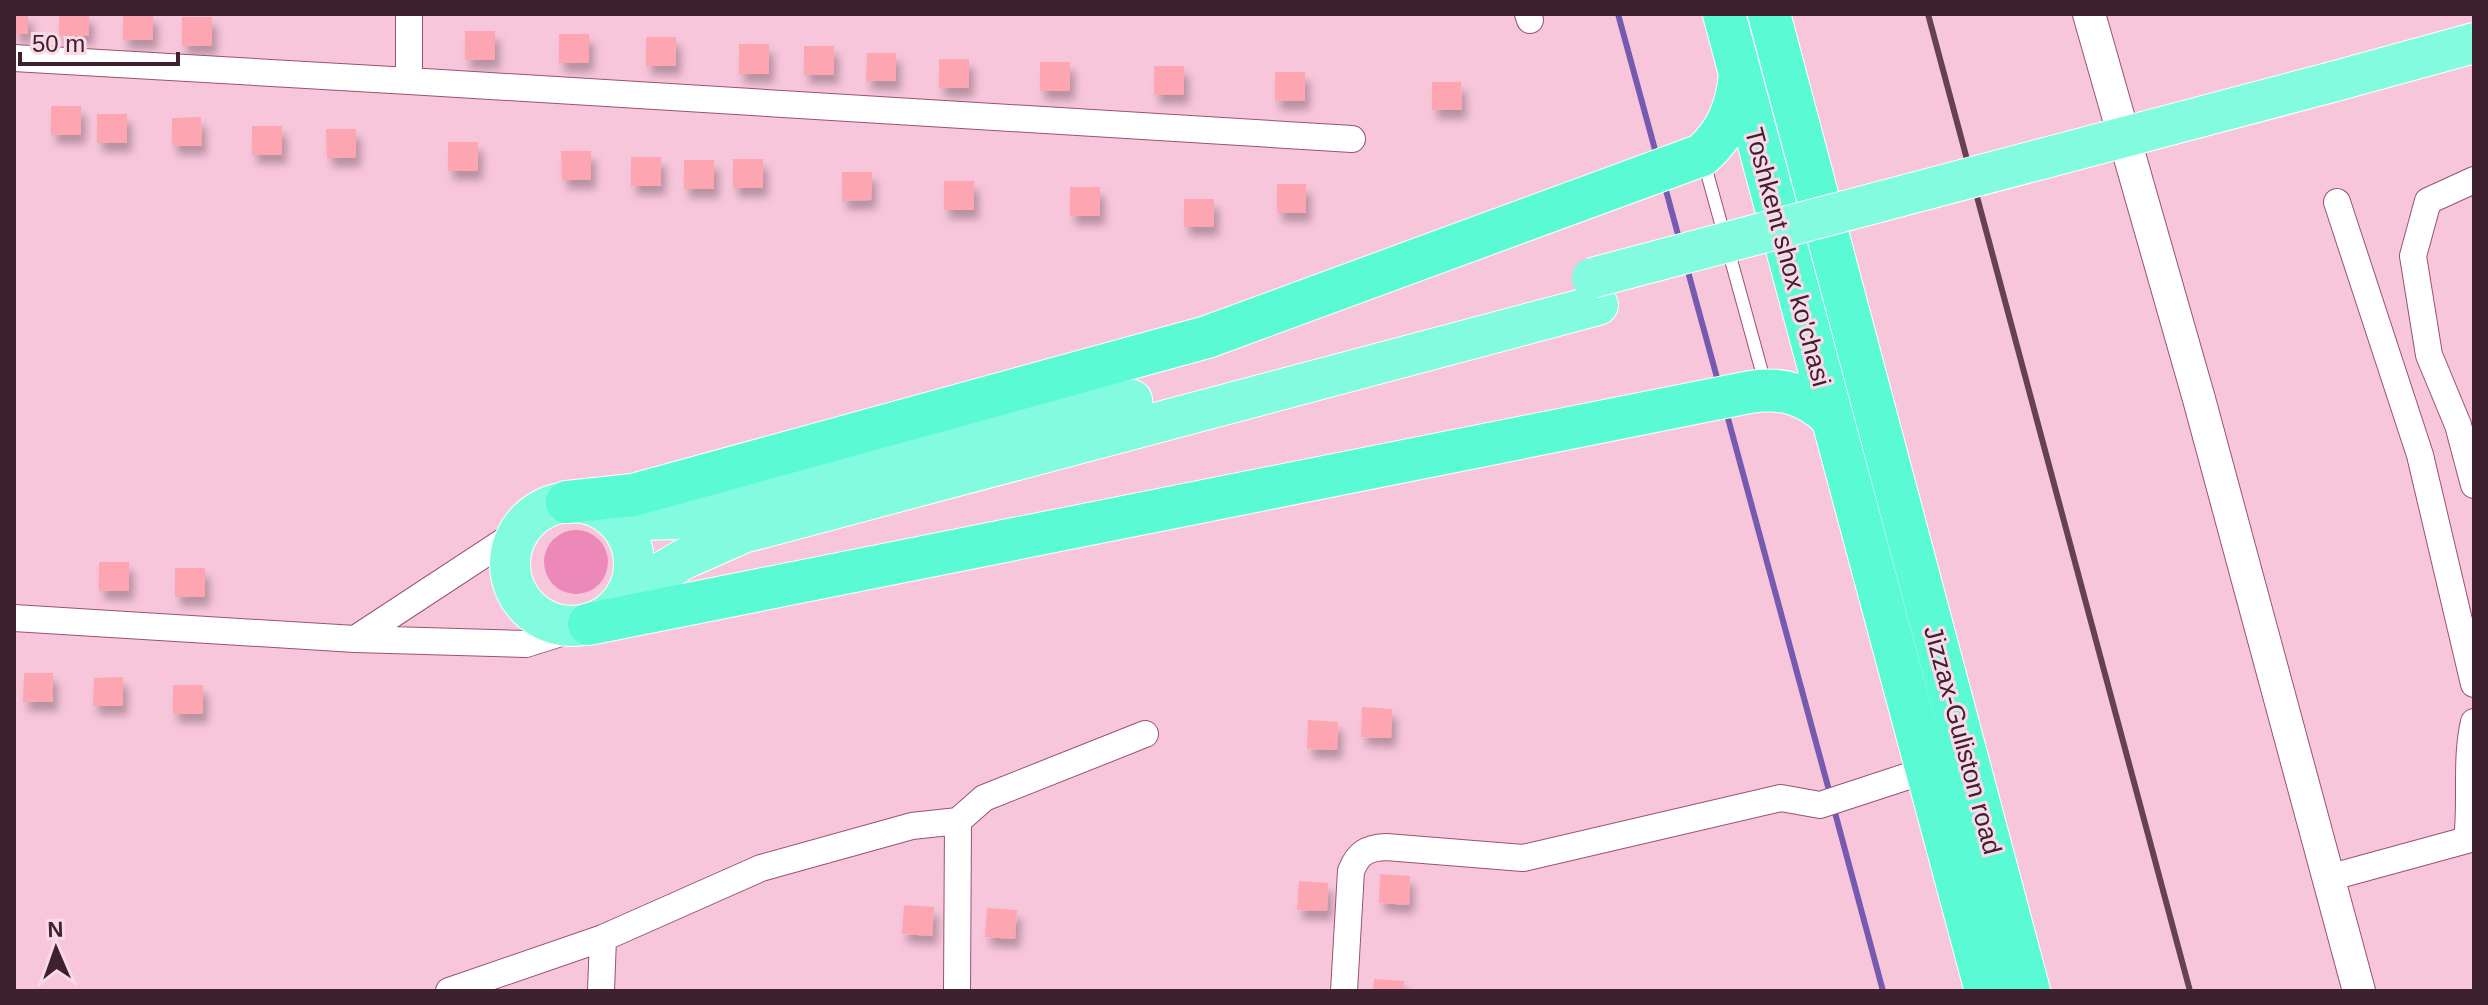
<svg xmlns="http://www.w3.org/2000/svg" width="2488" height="1005" font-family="Arial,sans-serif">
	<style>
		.green { fill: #ed89b8 }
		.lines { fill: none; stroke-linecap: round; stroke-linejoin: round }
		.stream { stroke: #765aaf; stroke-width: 6 }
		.building { fill: #fda5b0; filter: url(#shadow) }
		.service-casing { stroke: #9a5174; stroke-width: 14 }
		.minor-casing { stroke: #9a5174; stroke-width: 28 }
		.tertiary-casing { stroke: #9a5174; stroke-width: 34 }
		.primary-casing { stroke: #fff; stroke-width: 42 }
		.trunk-casing { stroke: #fff; stroke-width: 44 }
		.service { stroke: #fff; stroke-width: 12 }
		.minor { stroke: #fff; stroke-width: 26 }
		.tertiary { stroke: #fff; stroke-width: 32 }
		.primary { stroke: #83fbdf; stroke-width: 40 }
		.trunk { stroke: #5afad4; stroke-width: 42 }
		.rail { stroke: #654252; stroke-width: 6 }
		.primary-bridge-casing { stroke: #fff; stroke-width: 42; stroke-linecap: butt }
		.primary-bridge { stroke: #83fbdf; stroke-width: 40 }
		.labels { text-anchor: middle; stroke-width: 6; stroke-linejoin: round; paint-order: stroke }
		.street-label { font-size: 26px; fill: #3f202f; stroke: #fbd9e7 }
	</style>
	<defs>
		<filter id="shadow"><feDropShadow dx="5" dy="9" stdDeviation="4" flood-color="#0004"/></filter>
	</defs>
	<rect width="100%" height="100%" fill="#f8c6db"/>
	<path class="green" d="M544 562a32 32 0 1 1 64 0a32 32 0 1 1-64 0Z"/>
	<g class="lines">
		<path class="stream" d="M1618,14L1657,157
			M1664,183L1680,242
			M1687,268L1719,385
			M1726,411L1830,794
			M1834,809L1883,991"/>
	</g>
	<path class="building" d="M14,14H28V34H14Z
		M59,14H89V36H59Z
		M123,14H153V40H123Z
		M182,17H212V46H182Z
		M465,31H495V60H465Z
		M559,34H589V63H559Z
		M646,37H676V66H646Z
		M739,44H769V74H739Z
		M804,46H834V75H804Z
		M867,53H896V81H866Z
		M939,59H969V88H939Z
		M1040,62H1070V91H1040Z
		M1154,66H1184V95H1154Z
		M1275,72H1305V101H1275Z
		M1432,82H1461L1462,110H1432Z
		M51,106H81V135H51Z
		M97,114H127V143H97Z
		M201,117L202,146H172V118Z
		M252,126H282V155H252Z
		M326,129H356V158H327Z
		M448,142H478V171H448Z
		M561,151H591V180H562Z
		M631,157H661V186H631Z
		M733,159H763V188H733Z
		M684,160H714V189H684Z
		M842,172H872L871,200L842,201Z
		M944,181H974V210H944Z
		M1277,184H1306V213H1277Z
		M1070,187H1100V216H1070Z
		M1184,199H1214V227H1184Z
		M99,562H129V591H99Z
		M175,568H205V597H175Z
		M24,673H53V702H23Z
		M123,677V706H93L94,678Z
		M173,685H203V714H173Z
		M1362,707L1392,709L1391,738L1361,737Z
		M1308,720L1338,722L1337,750L1307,749Z
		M1380,874L1410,876L1409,905L1379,903Z
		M1299,881L1328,883L1327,911L1297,910Z
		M904,905L934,907L932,936L902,934Z
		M987,908L1017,910L1015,939L985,937Z
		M1374,979L1404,981L1403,991H1373Z"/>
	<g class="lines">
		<g class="service-casing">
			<path id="service" d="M1704,162L1765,383"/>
		</g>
		<g class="minor-casing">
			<path id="minor" d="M409,14V81L1352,139
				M1528,14L1530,20
				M14,58L409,81
				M2474,180L2428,201L2413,256L2429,355L2458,425L2474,485
				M2337,202L2420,455L2474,684
				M14,618L355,639L526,644L589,624
				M355,639L518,532
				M2328,878L2467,840C2472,801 2465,761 2474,722
				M449,991L603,938L761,868L912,826L958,821L984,798L1145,734
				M601,991L603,938
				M957,991L958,821
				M1344,991L1351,871C1358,853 1367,848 1386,847L1523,858L1781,798L1820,805L1927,770"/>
		</g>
		<g class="tertiary-casing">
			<path id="tertiary" d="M2089,14L2199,399L2359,991"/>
		</g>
		<g class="primary-casing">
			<path id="primary" d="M2332,82L2474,43
				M510 564a62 62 0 1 1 124 0a62 62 0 1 1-124 0Z
				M611,516L643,520L676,519L1132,400
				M627,593L684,559L743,533L1598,305"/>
		</g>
		<g class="trunk-casing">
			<path id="trunk" d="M1724,14L1986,991
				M1769,14L2029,991
				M567,502L633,495L1207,337L1702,155C1727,133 1737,107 1740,74
				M589,624L1750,392C1782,387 1807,394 1831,417"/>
		</g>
		<use href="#service" class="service"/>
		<use href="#minor" class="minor"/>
		<use href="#tertiary" class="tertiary"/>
		<use href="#primary" class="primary"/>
		<use href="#trunk" class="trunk"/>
		<path class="rail" d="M1928,14L2190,991"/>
		<g class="primary-bridge-casing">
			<path id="primary-bridge" d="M1592,278L2332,82"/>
		</g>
		<use href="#primary-bridge" class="primary-bridge"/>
	</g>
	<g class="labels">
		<g class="street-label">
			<text transform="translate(1788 257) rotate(75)" y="9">Toshkent shox ko'chasi</text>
			<text transform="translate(1963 740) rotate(75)" y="9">Jizzax-Guliston road</text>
		</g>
	</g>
	<rect width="2488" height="1005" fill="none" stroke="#3f202f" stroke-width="32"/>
	<g transform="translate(56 949) rotate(358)" stroke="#fbd9e7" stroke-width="6" paint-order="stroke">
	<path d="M0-6L14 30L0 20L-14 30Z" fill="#3f202f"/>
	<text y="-12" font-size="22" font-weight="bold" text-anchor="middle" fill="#3f202f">N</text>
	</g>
	<path d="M20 52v12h158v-12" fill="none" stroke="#3f202f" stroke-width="4"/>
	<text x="32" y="52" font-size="24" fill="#3f202f" stroke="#fbd9e7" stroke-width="6" paint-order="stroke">50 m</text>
</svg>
